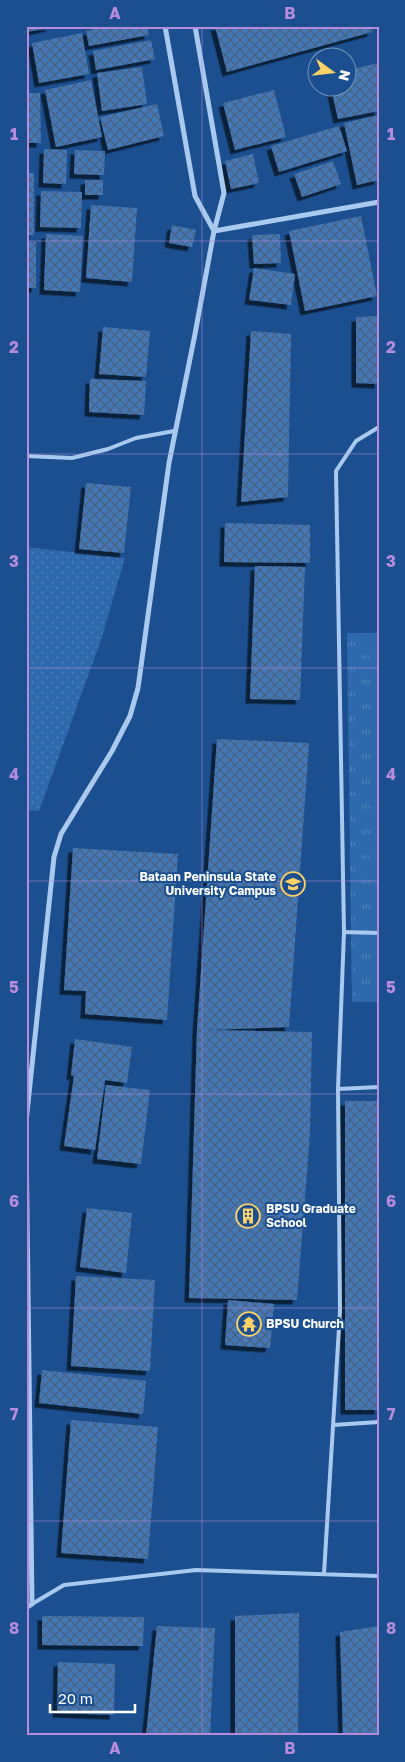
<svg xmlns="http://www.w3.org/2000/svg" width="405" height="1762" font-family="'Golos Text',sans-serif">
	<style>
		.grass { fill: url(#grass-dots) }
		.park { fill: url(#park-tufts) }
		.building { fill: url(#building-cross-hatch); filter: url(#shadow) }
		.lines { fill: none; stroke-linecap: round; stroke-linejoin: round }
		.lane { stroke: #a9c9ee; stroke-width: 4 }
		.street { stroke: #a9c9ee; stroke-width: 5 }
		.grid { fill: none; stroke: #b68bdc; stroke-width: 1; stroke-opacity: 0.55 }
		.labels { text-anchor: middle; stroke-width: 4; stroke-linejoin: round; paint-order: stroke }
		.poi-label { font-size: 12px; font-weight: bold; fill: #fff; stroke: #1b4f8f; text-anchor: start }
		.neatline { fill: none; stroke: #b68bdc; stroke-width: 2 }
		.grid-label { font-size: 16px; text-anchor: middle; font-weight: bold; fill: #b68bdc }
	</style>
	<defs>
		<pattern id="grass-dots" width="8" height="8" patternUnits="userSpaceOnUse" patternTransform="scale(1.25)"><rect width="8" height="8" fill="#2e69ad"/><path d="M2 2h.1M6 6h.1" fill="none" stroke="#4d80b9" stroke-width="1.8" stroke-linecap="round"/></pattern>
		<pattern id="park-tufts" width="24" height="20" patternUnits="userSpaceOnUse" patternTransform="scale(1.25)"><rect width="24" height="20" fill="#2e69ad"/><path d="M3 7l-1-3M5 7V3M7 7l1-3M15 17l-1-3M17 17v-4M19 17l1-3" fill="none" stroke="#4d80b9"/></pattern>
		<pattern id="building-cross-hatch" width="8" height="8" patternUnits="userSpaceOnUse" patternTransform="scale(1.25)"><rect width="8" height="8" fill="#4478b7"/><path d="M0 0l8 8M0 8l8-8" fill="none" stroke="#486282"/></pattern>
		<filter id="shadow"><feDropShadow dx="-4.5" dy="4.5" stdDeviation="0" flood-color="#0009"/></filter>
	</defs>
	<rect width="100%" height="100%" fill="#1b4f8f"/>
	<path class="grass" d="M26,547L125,558L101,640L39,811L26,810Z"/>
	<path class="park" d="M347,633H379V1002H352Z"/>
	<path class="building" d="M26,26H51V27L27,32Z
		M110,26H147L149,35L89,46L86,31Z
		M215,26H371L372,32L227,72Z
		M82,33L89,74L39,83L32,43Z
		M151,40L155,59L96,70L93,51Z
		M379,63V111L338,119L331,88H348V70Z
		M142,67L147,104L102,111L97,73Z
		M91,80L102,137L56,147L45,90Z
		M274,90L286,137L235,150L223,103Z
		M26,93H40L41,143H26Z
		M157,104L164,136L108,150L100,117Z
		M379,115V180L357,185L344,123Z
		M339,126L347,151L279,172L271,146Z
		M44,149L67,150L66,184L43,183Z
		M75,150L105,151L104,175L74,174Z
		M253,154L259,183L231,189L225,161Z
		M333,161L341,184L302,197L294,174Z
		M26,173H34V235H26Z
		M85,180H103V195H85Z
		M41,191L82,192L81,228L40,227Z
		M91,205L137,208L132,282L86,278Z
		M361,216L377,296L305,311L289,231Z
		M172,225L196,230L192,247L169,243Z
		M46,234L83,236L80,292L44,290Z
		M280,234L281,263L254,264L252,235Z
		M26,242H36V288H26Z
		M254,268L295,274L291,305L249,300Z
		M379,316V384L356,383V317Z
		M103,327L150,331L146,377L99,374Z
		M251,331L291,334L288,497L241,502Z
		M90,379L146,381L144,415L89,412Z
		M86,483L131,487L124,553L79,549Z
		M225,523L310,525V563L224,562Z
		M255,566L305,567L300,700L250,699Z
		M217,739L309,743L289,1027L207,1030L312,1032L310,1133L297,1300L189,1298L197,1030Z
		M73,848L178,854L167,1020L85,1014L86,991L64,990Z
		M75,1039L132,1047L127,1083L105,1080L95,1150L64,1146L74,1076L71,1075Z
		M106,1085L150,1090L141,1164L97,1159Z
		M345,1101H379V1410H345Z
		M87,1208L132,1213L126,1273L80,1267Z
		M76,1276L155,1280L150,1371L71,1366Z
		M228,1300L274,1304L270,1348L225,1345Z
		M42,1370L146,1381L143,1414L39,1403Z
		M71,1420L158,1427L148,1559L61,1553Z
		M299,1613L298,1736H235V1616Z
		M42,1616L144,1617L143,1646L42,1645Z
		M157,1626L215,1628L210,1736H146Z
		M379,1626V1736H343L340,1632Z
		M58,1662L115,1664L114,1715L57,1713Z"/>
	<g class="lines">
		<path class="lane" d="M26,456L72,458L108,449L136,438L174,431
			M344,932L379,933
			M338,1089L344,932L336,471L356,441L379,427
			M333,1425L379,1422
			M324,1574L340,1311L338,1089L379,1087
			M32,1604L64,1585L196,1570L379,1576"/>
		<path class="street" d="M165,26L195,196L214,231
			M214,231L379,202
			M26,1122L54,857L61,834L112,751L130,716L138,688L169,463L195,334L214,231L224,193L195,26
			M26,1133L32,1604L26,1608"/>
	</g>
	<path class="grid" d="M202,26V1736M26,241H379M26,454H379M26,668H379M26,881H379M26,1094H379M26,1308H379M26,1521H379"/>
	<defs>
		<g id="university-ring" transform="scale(1.25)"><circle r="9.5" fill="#1b4f8f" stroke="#ffd166" stroke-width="1.5"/><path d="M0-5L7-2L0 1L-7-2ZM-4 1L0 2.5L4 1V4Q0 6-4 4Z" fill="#ffd166"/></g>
		<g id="building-ring" transform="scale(1.25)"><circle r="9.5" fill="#1b4f8f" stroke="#ffd166" stroke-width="1.5"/><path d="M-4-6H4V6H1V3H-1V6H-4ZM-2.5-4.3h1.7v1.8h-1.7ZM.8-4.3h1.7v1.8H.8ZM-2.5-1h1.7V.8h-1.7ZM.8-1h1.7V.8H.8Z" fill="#ffd166"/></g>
		<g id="temple-ring" transform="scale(1.25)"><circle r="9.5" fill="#1b4f8f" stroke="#ffd166" stroke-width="1.5"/><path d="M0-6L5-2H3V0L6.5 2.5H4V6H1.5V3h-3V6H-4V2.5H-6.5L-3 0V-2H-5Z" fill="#ffd166"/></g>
	</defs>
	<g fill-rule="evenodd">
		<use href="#university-ring" x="293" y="884"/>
		<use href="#building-ring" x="248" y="1216"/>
		<use href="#temple-ring" x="249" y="1324"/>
	</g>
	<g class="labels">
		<g class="poi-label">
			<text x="276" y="881" text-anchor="end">Bataan Peninsula State<tspan x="276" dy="14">University Campus</tspan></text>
			<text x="266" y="1213">BPSU Graduate<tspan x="266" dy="14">School</tspan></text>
			<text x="266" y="1328">BPSU Church</text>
		</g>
	</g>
	<rect width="405" height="1762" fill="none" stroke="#1b4f8f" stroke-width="55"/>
	<g transform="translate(332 72) rotate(105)"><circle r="24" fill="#1b4f8f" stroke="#7695bc"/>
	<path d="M0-4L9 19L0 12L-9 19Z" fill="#ffd166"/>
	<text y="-8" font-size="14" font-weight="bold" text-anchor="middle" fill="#ffffff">N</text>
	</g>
	<path d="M50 1704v8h85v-8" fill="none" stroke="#ffffff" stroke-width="2.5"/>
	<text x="58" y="1704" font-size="15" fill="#ffffff" stroke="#1b4f8f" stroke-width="4" paint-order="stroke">20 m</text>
	<rect x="28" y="28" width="350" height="1706" class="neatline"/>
	<g class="grid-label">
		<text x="115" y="19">A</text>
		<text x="290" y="19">B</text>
		<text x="14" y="140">1</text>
		<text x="391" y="140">1</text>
		<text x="14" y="353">2</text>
		<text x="391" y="353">2</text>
		<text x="14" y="567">3</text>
		<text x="391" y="567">3</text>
		<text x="14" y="780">4</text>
		<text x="391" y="780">4</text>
		<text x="14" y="993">5</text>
		<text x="391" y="993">5</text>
		<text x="14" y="1207">6</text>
		<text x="391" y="1207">6</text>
		<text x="14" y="1420">7</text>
		<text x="391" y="1420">7</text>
		<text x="14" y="1634">8</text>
		<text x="391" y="1634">8</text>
		<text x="115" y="1754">A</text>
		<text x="290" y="1754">B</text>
	</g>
</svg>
